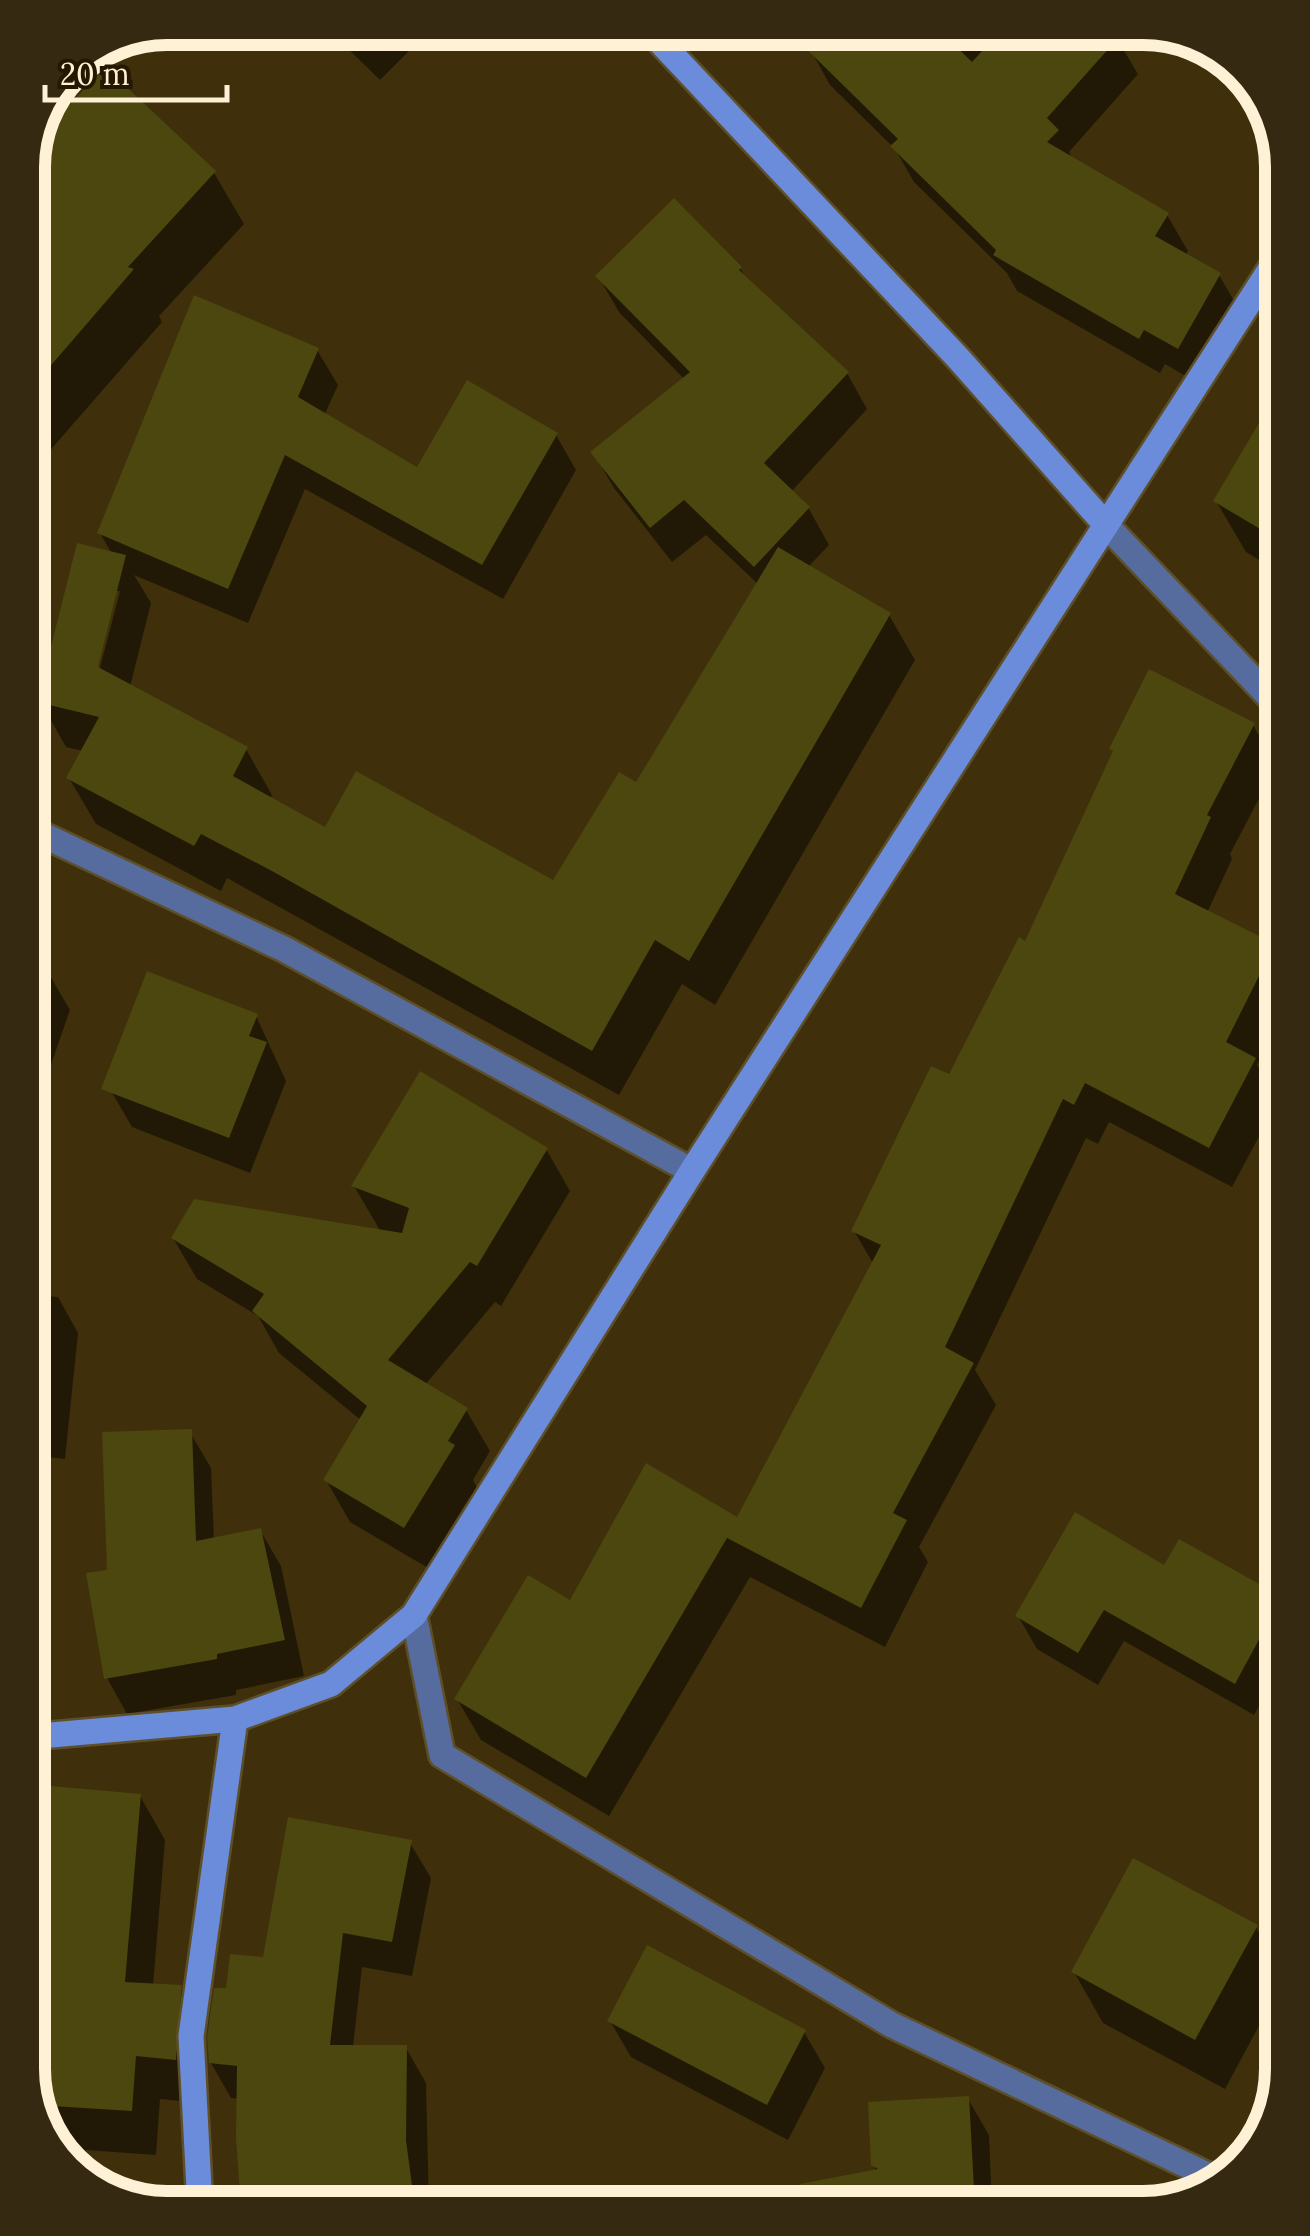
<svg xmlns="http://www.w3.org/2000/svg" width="1310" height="2236" font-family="Lora,serif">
  <rect width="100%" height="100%" fill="#3f300b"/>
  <g fill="#0007" fill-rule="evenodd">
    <path d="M327,28H432L380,80Z"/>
    <path d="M831,28H1129L1117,39L1138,74L1069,152L1073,160L1167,215L1188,251L1185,256L1219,275L1240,311L1199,384L1165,364L1160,373L1017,291L1007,273L914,182L895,149L830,85L810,49Z"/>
    <path d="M105,70L214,173L244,224L159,316L162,322L40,462L28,451V206L33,200L28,190V158Z"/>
    <path d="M740,268L748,282L847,373L867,409L791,492L809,509L829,545L808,567L889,615L915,660L715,1005L682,984L619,1095L227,878L221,891L96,824L69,778L83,751L66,747L40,701L112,554L100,533L317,350L338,385L324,416L417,471L556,435L576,470L503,599L305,489L248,623L134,575L151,603L130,687L246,749L272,795L270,799L326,830L554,884L636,785L758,584L706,535L672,562L614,488L593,452L685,380L619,312L598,276ZM114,591H120L97,679L92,678Z"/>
    <path d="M1282,389V574L1246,552L1216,501Z"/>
    <path d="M1253,725L1276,766L1230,854L1232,859L1207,913L1273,946L1282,963V1014L1257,1065L1278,1101L1232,1187L1109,1122L1098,1144L1086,1138L975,1370L996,1405L919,1547L928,1562L885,1647L750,1577L609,1816L481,1740L457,1699L571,1604L738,1520L874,1265L854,1231L1027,944L1114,753L1111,748Z"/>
    <path d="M28,967L49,974L70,1010L39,1099L28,1095Z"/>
    <path d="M256,1016L286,1081L250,1173L132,1127L111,1091Z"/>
    <path d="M546,1149L570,1191L501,1306L495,1302L425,1385L466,1410L490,1451L473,1480L477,1488L428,1568L350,1522L326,1480L362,1421L279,1353L258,1316L197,1279L173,1238L381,1232L354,1186Z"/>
    <path d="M28,1294L58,1297L78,1333L65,1459L28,1455Z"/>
    <path d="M190,1432L211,1468L214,1540L260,1530L281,1566L304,1676L236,1690V1695L127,1714L107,1678L110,1572Z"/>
    <path d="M1180,1542L1282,1600V1666L1254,1715L1124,1641L1098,1685L1037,1649L1018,1616L1165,1569Z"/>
    <path d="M28,1786L140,1796L165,1840L153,1986L180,1988L206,2032L200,2103L160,2099L156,2155L57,2148L41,2126L28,2069Z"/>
    <path d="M410,1843L431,1878L412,1976L362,1967L353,2047L406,2048L426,2083L429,2208H242L239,2099L231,2098L211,2063L228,1991Z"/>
    <path d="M1256,1927L1282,1974V1983L1225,2089L1103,2023L1074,1972Z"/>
    <path d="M610,2021L804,2032L825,2068L788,2140L631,2057Z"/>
    <path d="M968,2099L989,2135L992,2208H875L874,2173L877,2172L873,2165Z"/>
    <path d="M776,2191L786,2208H682Z"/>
  </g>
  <g fill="#4b470e">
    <path d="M785,28H937L972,62L1003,28H1127L1047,118L1059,130L1047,142L1169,213L1155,236L1221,273L1178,349L1144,330L1139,339L993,255L996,250L890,146L898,139Z"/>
    <path d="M105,67L216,171L128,267L134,269L28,392V158L36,141Z"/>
    <path d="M674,198L742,267L739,270L849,372L764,463L810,507L754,567L684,500L650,528L590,452L690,372L595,276Z"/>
    <path d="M194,295L319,348L298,397L417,467L467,380L558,433L482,565L285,455L228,589L97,533Z"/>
    <path d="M1282,384V542L1213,501Z"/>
    <path d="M77,543L126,555L98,667L248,747L233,776L325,827L356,771L553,880L619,772L636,782L778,547L891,613L689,961L655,940L592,1051L272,871L201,834L194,846L66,778L99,717L37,702Z"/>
    <path d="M1149,669L1255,723L1207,815L1211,817L1175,894L1275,944L1226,1042L1256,1058L1209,1148L1085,1083L1074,1105L1063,1099L945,1347L974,1363L893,1513L907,1520L861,1608L727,1538L586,1778L454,1699L528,1575L570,1600L646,1463L737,1517L881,1245L851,1231L931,1066L949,1074L1019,937L1025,941L1113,751L1109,749Z"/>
    <path d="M147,971L258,1014L249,1036L267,1042L229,1138L101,1089Z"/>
    <path d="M420,1071L548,1148L477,1266L470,1262L388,1360L468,1408L448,1441L455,1445L404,1528L323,1480L367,1406L252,1311L264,1294L171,1238L194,1199L402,1233L409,1208L351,1186Z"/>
    <path d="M192,1429L196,1541L261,1528L285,1640L217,1654V1659L104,1679L86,1573L107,1570L102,1432Z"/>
    <path d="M1075,1512L1164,1565L1179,1539L1282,1597L1235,1684L1104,1610L1078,1653L1015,1616Z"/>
    <path d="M28,1784L141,1794L125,1982L182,1985L176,2060L136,2056L132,2111L36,2105L28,2070L39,1919L28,1918Z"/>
    <path d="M288,1817L412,1840L392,1942L343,1933L330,2045H407L406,2140L415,2208H241L236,2138L237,2066L209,2063L207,2037L214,1988H226L230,1954L263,1957Z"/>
    <path d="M1133,1858L1258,1925L1195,2040L1071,1972Z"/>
    <path d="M647,1945L806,2030L767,2105L607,2021Z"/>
    <path d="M969,2096L975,2208H803L800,2184L878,2169L871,2165L868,2102Z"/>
  </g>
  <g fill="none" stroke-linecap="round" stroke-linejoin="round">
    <g stroke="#5e4f2b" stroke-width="30">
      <g id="street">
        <path d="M1106,525L1282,710"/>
        <path d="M28,828L284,949L692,1171"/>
        <path d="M414,1615L442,1755L892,2025L1220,2181"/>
      </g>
    </g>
    <g stroke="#5e4f2b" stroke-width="30">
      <g id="secondary">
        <path d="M1106,525L1282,251"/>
        <path d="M28,1737L235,1719L331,1684L414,1615L692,1171L1106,525L958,358L647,28"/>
        <path d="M200,2208L191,2036L235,1719"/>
      </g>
    </g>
    <use href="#street" stroke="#566c9f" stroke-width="25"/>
    <use href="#secondary" stroke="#6a8cdb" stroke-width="25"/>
  </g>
  <path d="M0 0H1310V2236H0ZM167 45H1143A122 122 0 0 1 1265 167V2069A122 122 0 0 1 1143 2191H167A122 122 0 0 1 45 2069V167A122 122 0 0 1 167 45Z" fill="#352911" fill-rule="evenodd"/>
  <path fill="none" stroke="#fef1d6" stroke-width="12" d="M167 45H1143A122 122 0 0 1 1265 167V2069A122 122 0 0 1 1143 2191H167A122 122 0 0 1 45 2069V167A122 122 0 0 1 167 45Z"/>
  <path d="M45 85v15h182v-15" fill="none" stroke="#fef1d6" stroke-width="5"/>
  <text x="60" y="85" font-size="30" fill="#fef1d6" stroke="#241800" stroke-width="8" paint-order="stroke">20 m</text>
</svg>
